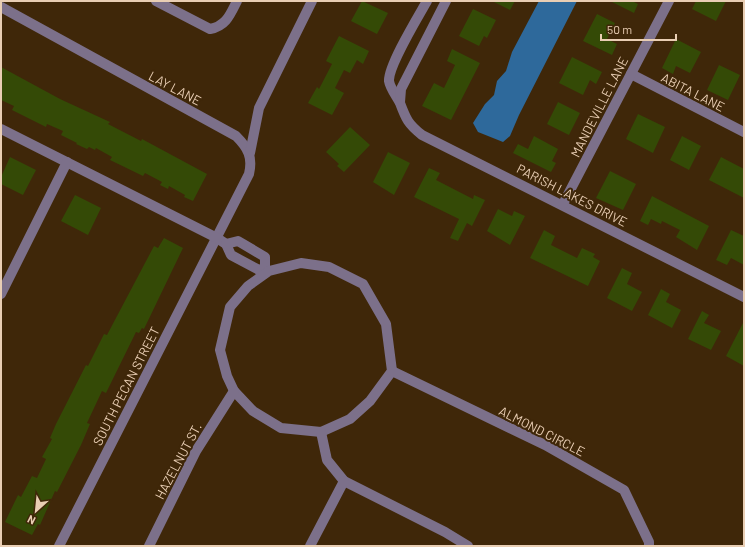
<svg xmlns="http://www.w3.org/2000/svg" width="745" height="547" font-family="Barlow,sans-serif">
  <rect width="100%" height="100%" fill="#3f2709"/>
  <path fill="#2e699b" d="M539,1H577L519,115L510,136L503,142L478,132L473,123L485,104L494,95L497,81L506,71L512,52Z"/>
  <g fill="#344a06">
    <path d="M362,1L388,13L377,34L351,21Z"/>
    <path d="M492,1H515L510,10Z"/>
    <path d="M610,1H632L638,4L634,13Z"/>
    <path d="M696,1H726L716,21L692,9Z"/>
    <path d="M473,9L496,20L487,38L484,36L479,46L459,36Z"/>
    <path d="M597,14L615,23L607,39L617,44L612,55L583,41Z"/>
    <path d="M339,36L369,51L363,64L357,60L350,73L344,70L335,88L344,93L332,115L308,103L317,87L319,89L332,64L326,61Z"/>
    <path d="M676,39L701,52L690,73L676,66L673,74L662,68Z"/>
    <path d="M452,49L480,63L451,120L422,106L434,83L444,88L455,65L447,61Z"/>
    <path d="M572,57L602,72L596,84L590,80L583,95L559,83Z"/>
    <path d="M719,65L740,75L728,100L707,90Z"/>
    <path d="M1,67L60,99L110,122L108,124L141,141L142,139L207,174L193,201L184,197L185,195L169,186L168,189L160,185L162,182L145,173L143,176L110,160L112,157L96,148L95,150L89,147L87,149L76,144L77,143L61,135L63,131L47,124L46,127L12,110L14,106L1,100Z"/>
    <path d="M558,102L580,113L569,135L547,124Z"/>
    <path d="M638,114L665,127L653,153L626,139Z"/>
    <path d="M350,127L370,145L344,172L337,166L339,164L326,152Z"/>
    <path d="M534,136L558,149L552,161L556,163L551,172L513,153L518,144L528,149Z"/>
    <path d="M682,136L701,146L689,170L670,160Z"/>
    <path d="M388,152L410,163L394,195L373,182Z"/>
    <path d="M10,157L36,170L23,195L1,184V177Z"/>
    <path d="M721,157L744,169V198L709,180Z"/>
    <path d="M429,168L440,173L436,180L473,199L474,195L485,200L472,226L467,223L458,241L450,238L459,219L414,197Z"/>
    <path d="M610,171L636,184L623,210L596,198Z"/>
    <path d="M75,195L101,208L88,235L61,221Z"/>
    <path d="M652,196L709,226L697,250L676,237L680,230L662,221L661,224L651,219L648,225L640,221Z"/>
    <path d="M498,209L512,216L514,211L525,216L510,245L487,231Z"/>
    <path d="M544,230L555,236L551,245L577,258L582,248L595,254L593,257L600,261L588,286L530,258Z"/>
    <path d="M731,230L744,236V265L731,258L727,265L716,260Z"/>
    <path d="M164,238L183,248L144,329L142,328L139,333L136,332L106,393L102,391L87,423L90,424L81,445L57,492L55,491L40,525L38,524L32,535L5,522L18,495L21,497L32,476L37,478L46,459L42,457L52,439L50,438L56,424L86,365L88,366L104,334L107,335L154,246L158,248Z"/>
    <path d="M622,268L632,273L627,284L642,292L632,311L607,298Z"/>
    <path d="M661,289L670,294L666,302L681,310L672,328L648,315Z"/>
    <path d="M702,311L709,315L704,323L721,331L711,350L688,339Z"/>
    <path d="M744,321V366L726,356Z"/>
  </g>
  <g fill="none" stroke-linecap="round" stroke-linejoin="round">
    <g stroke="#7c708a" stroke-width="10">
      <path d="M156,1L210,29C226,26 230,15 237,1"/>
      <path d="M427,1C418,17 388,66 389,81C390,88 397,97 400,103C406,119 408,124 422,135L744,297"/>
      <path d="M1,7L236,136C248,148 253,157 249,174L59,546"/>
      <path d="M631,74L744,132"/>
      <path d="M400,102L401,89L446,1"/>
      <path d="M1,129L217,238L226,244L231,255L259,270L265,268"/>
      <path d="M250,153L259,108L312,1"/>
      <path d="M563,204L669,1"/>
      <path d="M226,244L238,241L265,257V268"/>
      <path d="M301,263L329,267L363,284L386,324L392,371L370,401L350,419L321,432L281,428L253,411L234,391L227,376L220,350L230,307L248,286L269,271Z"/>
      <path d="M1,294L67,162"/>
      <path d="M392,371L545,445L624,490L649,542V546"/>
      <path d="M321,432L327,460L344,481L445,532L468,546"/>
      <path d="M149,546L196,451L234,391"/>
      <path d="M310,546L344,481"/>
    </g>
  </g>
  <g text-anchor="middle" stroke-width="4" stroke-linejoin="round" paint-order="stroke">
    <g font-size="13" fill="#e9ceb4" stroke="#3f2709">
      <text transform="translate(175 88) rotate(28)" y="5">LAY LANE</text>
      <text transform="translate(693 92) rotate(27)" y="5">ABITA LANE</text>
      <text transform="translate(599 107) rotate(-63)" y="5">MANDEVILLE LANE</text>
      <text transform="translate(572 195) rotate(27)" y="5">PARISH LAKES DRIVE</text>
      <text transform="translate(126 386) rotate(-63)" y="5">SOUTH PECAN STREET</text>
      <text transform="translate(542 431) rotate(27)" y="5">ALMOND CIRCLE</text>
      <text transform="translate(178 461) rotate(-62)" y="5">HAZELNUT ST.</text>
    </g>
  </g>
  <rect width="745" height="547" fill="none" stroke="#e9ceb4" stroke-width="4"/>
  <g transform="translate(36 511) rotate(207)" stroke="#3f2709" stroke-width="3" paint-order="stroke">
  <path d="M0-3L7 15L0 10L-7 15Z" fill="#e9ceb4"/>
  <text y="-6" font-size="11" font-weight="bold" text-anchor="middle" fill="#e9ceb4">N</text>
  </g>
  <path d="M601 34v6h75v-6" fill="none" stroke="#e9ceb4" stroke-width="2"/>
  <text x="607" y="34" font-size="12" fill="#e9ceb4" stroke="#3f2709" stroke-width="3" paint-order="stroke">50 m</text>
</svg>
